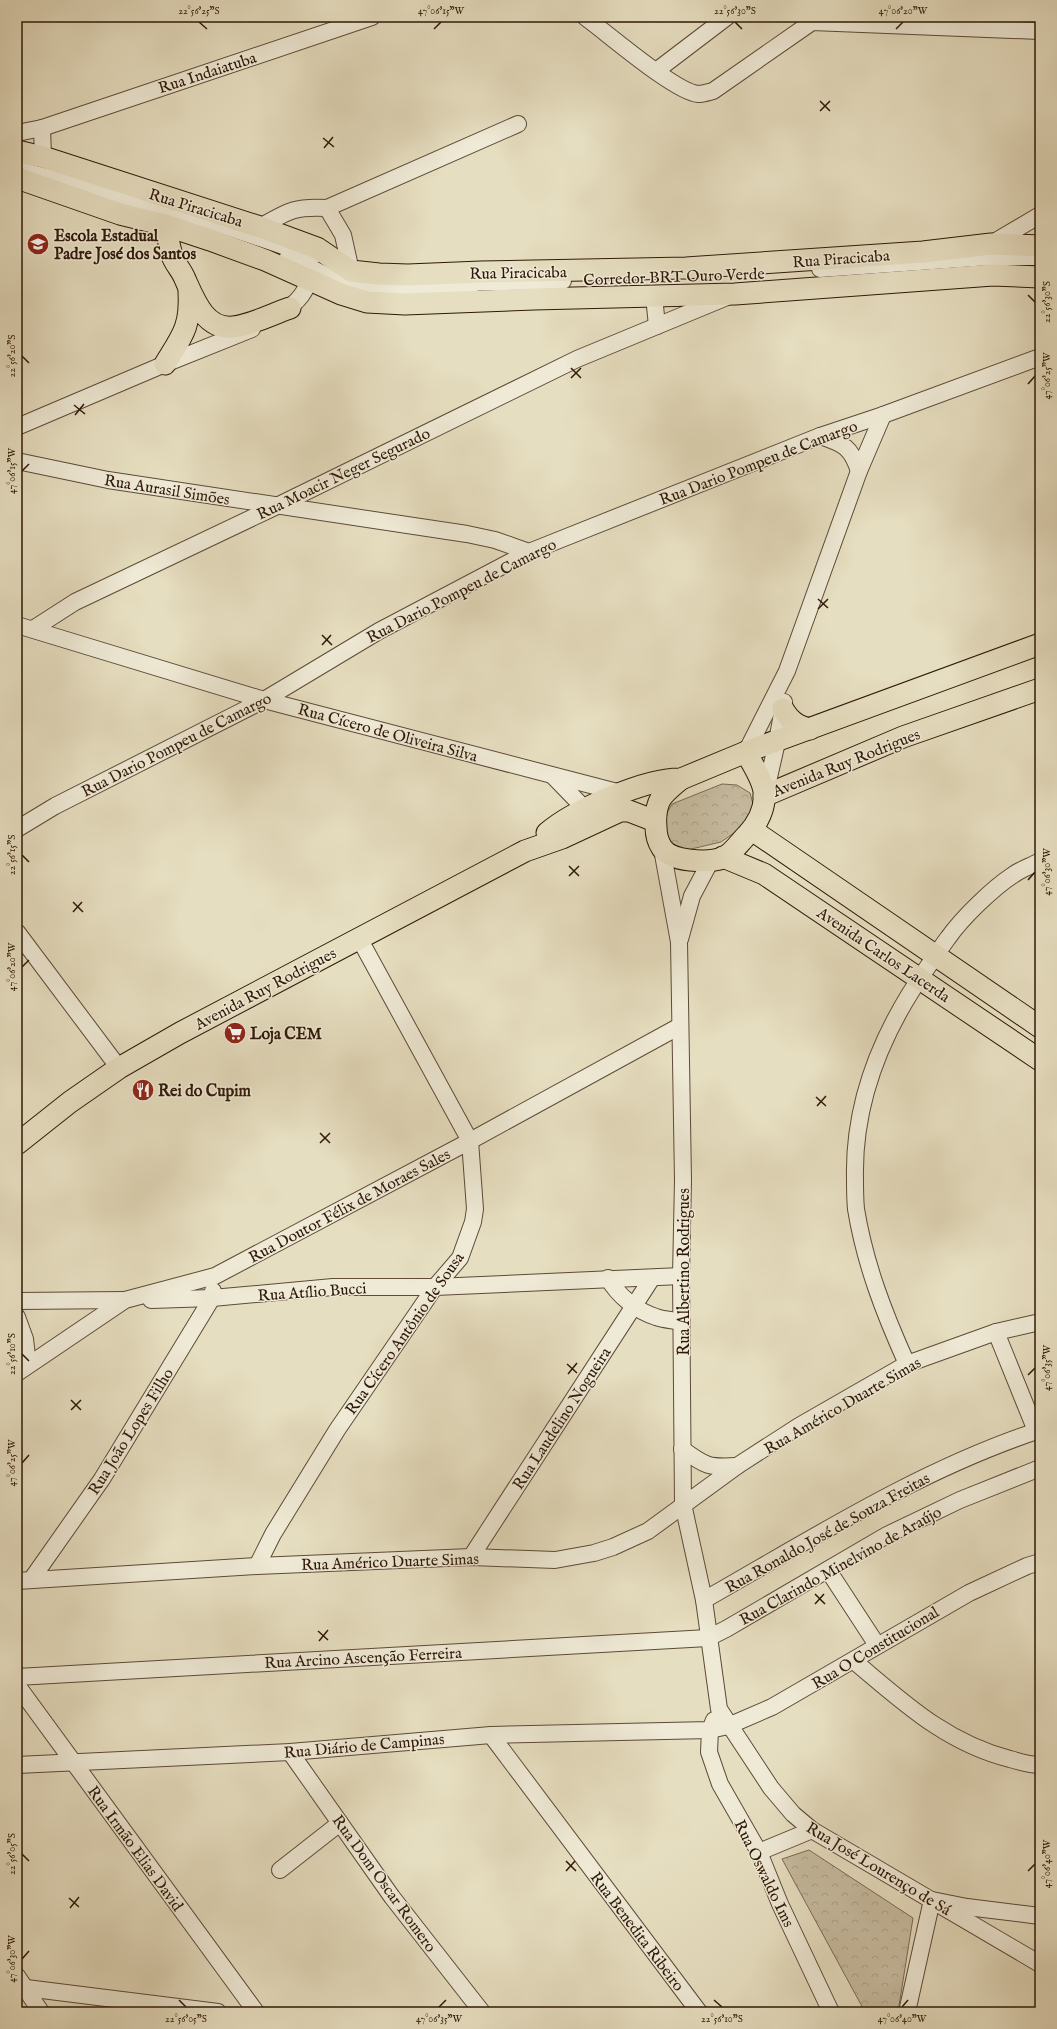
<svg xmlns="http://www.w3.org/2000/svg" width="1057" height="2029" font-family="'IM FELL English',serif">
  <defs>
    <pattern id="forest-crowns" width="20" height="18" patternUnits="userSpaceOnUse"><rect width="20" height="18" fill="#c7bca1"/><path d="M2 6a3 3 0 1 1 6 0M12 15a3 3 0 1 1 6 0" fill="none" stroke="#aba189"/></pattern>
  </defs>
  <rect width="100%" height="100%" fill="#e6dec0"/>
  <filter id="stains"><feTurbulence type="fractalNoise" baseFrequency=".005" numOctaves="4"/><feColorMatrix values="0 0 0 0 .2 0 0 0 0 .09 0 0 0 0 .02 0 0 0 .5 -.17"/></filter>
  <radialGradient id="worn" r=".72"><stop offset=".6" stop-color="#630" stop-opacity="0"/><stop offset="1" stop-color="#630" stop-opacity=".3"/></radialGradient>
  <g fill="url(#forest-crowns)" stroke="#7b6a55">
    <path d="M722,784L737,785L750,793L755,811L741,828L721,842L687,850L674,845L664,836V818L672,804Z"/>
    <path d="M809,1850L913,1918L898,2012H865L782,1859Z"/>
  </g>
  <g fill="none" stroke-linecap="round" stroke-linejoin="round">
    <g stroke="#5d4a37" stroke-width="18">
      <g id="minor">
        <path d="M585,17C607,33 675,92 698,94C703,94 709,92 713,91L812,22L1040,31"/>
        <path d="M656,71L727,17"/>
        <path d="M42,128L43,157"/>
        <path d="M17,133L42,128L372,17"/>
        <path d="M20,170L77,185L183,221"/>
        <path d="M327,208L343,235L351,271"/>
        <path d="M185,213L313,256"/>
        <path d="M260,227C288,211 295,206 327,208L518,124"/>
        <path d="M991,244L1040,215"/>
        <path d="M288,257L340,282L368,289L470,292"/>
        <path d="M820,269L989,257H1040"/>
        <path d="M456,283L563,281"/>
        <path d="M654,296L657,326"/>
        <path d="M281,313C301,301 305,291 315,270"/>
        <path d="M17,427L165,364L252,329"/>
        <path d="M820,436C844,444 851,447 859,471"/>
        <path d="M17,461L108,480L467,534L495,540L529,552"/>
        <path d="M17,625L264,700L621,793"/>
        <path d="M33,629L75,602L279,505L577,359L727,297"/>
        <path d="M746,752L787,671L859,471L883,415"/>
        <path d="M553,776L585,809"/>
        <path d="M765,795L777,742L784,702"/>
        <path d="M17,829L55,806L264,700L379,631L529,552L820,436L883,415L1040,357"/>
        <path d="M662,849L679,942L683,1180L681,1276L683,1504L704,1600L719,1709L771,1788L793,1814L812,1830L1040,1964"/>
        <path d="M17,932L119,1068"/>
        <path d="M680,939L692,896L711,860"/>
        <path d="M608,1278C618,1296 637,1311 656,1317C664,1320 674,1320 682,1322"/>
        <path d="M151,1300L212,1298L333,1287H435L681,1276"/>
        <path d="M17,1301L125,1300"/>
        <path d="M17,1317L25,1339L28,1365"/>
        <path d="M996,1332L1036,1431"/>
        <path d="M907,1364C884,1313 865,1264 856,1209C855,1199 855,1189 855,1179C853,1099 883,1029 929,965C936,956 941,947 948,938C962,918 993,888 1013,875C1021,869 1031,866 1040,861"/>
        <path d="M17,1373L125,1300L215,1276L470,1141L680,1026"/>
        <path d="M682,1449C705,1466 709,1468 737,1466"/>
        <path d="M471,1557L652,1278"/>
        <path d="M257,1566L273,1534L337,1430L435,1287L460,1258L473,1222L475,1209L470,1141L359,938"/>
        <path d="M828,1570L877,1645"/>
        <path d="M31,1580L102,1479L212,1298L213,1291"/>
        <path d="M17,1581L257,1566L471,1557L555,1560L594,1553L613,1547L648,1531L737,1466L799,1426L907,1364L996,1332L1040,1322"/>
        <path d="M704,1600C813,1538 921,1469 1040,1430"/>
        <path d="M854,1661C903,1702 946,1743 1010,1759C1020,1762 1030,1765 1040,1765"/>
        <path d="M17,1677L708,1638L726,1629L887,1535L960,1500L1040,1468"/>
        <path d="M17,1685L256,2012"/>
        <path d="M714,1720L710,1730L709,1752L720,1784L759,1852L780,1904L831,2012"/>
        <path d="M491,1735L699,2012"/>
        <path d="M290,1752L392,1897L482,2012"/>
        <path d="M17,1765L290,1752L491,1735L710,1730L728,1726L772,1707L969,1593L1027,1566L1040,1562"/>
        <path d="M759,1852L812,1830"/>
        <path d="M280,1870L340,1823"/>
        <path d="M17,1976L41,2012"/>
        <path d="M26,1988L218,2012"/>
        <path d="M907,2012L932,1900L967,1907L1040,1916"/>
      </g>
    </g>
    <g stroke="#2f1809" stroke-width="23">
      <g id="major">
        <path d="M17,151L43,157L260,227L317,248L351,271L379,274L408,275L481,272L686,268L923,252L991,244L1040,246"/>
        <path d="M17,178L120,214L165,225L210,240L265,260L341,294L367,302L405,304L534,299L735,294L993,275L1040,277"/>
        <path d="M165,225C168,235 169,248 173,258C176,265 182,271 185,279C194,299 205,330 233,327C252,325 272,314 290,308"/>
        <path d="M165,364C183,335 191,326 189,291"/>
        <path d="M783,709C790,721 797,726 810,729"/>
        <path d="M681,779C675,784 666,791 661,798C656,807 655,817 656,827C656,834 658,842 662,848C671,862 708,863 723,858C732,854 740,842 747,835C758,823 766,807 764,791C762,778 752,764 746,752"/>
        <path d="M764,796L903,737L1040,689"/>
        <path d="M752,830L1040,1027"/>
        <path d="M547,833C574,810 646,778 681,779L746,752L1040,644"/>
        <path d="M723,857L764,874L1040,1060"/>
        <path d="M17,1144L70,1102L119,1068L180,1033L525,851L562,838L620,811H629L655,821"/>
      </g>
    </g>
    <use href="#minor" stroke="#efead6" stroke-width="16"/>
    <use href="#major" stroke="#e6dec0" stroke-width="21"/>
  </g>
  <path fill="none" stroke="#2f1809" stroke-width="1.5" d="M199,22L207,29M735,22L742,29M434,29L441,22M896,29L903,22M820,101L830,111M820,111L830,101M323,138L334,147M324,148L333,137M1028,295L1035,302M22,356L29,363M571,368L581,378M571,378L581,368M1028,384L1035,376M74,405L85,414M75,415L84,404M22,471L29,464M818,599L828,608M818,609L828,599M322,635L332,645M322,645L331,635M22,855L29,862M569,866L579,876M569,876L579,866M1028,880L1035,872M73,902L83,912M73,912L82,902M22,967L29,960M816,1097L826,1106M817,1106L826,1096M320,1133L330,1143M320,1143L330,1133M22,1354L29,1361M567,1364L577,1373M568,1374L577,1363M1028,1375L1035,1368M71,1400L81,1410M71,1410L81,1400M22,1463L29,1455M815,1594L825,1604M815,1604L824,1594M318,1631L328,1640M319,1641L328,1630M22,1854L29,1861M566,1861L576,1871M566,1871L575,1861M1028,1871L1035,1864M69,1898L79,1907M70,1908L79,1897M22,1959L29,1951M179,2000L186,2007M714,2000L722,2007M439,2007L446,2000M902,2007L908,2000"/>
  <defs>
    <g id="school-disc" transform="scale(1.15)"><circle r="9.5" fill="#8f2418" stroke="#efead6"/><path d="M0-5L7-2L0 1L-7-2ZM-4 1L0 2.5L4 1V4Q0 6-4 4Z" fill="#fff"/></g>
    <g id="supermarket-disc" transform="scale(1.15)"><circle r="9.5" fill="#8f2418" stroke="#efead6"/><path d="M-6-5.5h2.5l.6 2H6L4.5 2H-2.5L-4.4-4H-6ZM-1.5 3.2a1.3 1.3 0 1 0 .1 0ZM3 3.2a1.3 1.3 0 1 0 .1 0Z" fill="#fff"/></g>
    <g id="restaurant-disc" transform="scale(1.15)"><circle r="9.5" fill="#8f2418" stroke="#efead6"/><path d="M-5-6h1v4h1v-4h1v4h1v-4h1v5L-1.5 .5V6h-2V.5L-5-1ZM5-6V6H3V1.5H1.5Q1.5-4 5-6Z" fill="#fff"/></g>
  </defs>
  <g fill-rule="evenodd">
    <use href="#school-disc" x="38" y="244"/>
    <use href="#supermarket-disc" x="235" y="1033"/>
    <use href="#restaurant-disc" x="143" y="1090"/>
  </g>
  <g text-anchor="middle" stroke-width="3" stroke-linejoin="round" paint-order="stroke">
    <g font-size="16" fill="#2f1809" stroke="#efead6">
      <text transform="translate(207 72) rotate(-18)" y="6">Rua Indaiatuba</text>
      <text transform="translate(196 207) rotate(17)" y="6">Rua Piracicaba</text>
      <text transform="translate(841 258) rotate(-4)" y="6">Rua Piracicaba</text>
      <text transform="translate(518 272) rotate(-1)" y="6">Rua Piracicaba</text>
      <text transform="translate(674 276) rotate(-2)" y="6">Corredor BRT Ouro Verde</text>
      <text transform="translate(758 462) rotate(-21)" y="6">Rua Dario Pompeu de Camargo</text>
      <text transform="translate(343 473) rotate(-26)" y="6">Rua Moacir Neger Segurado</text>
      <text transform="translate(167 489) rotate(9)" y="6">Rua Aurasil Simões</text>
      <text transform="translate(461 590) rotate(-27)" y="6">Rua Dario Pompeu de Camargo</text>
      <text transform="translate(388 732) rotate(15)" y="6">Rua Cícero de Oliveira Silva</text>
      <text transform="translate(176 744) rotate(-27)" y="6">Rua Dario Pompeu de Camargo</text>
      <text transform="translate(846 762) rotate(-22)" y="6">Avenida Ruy Rodrigues</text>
      <text transform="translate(884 954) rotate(34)" y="6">Avenida Carlos Lacerda</text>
      <text transform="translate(265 988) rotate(-28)" y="6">Avenida Ruy Rodrigues</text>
      <text transform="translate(349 1205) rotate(-28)" y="6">Rua Doutor Félix de Moraes Sales</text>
      <text transform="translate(683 1272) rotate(-90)" y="6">Rua Albertino Rodrigues</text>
      <text transform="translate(312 1291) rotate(-4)" y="6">Rua Atílio Bucci</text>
      <text transform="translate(404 1333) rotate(-55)" y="6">Rua Cícero Antônio de Sousa</text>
      <text transform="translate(842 1405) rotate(-30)" y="6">Rua Américo Duarte Simas</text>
      <text transform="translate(561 1418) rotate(-57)" y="6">Rua Laudelino Nogueira</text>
      <text transform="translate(130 1431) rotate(-58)" y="6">Rua João Lopes Filho</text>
      <text transform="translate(827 1532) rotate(-29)" y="6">Rua Ronaldo José de Souza Freitas</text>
      <text transform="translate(390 1561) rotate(-2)" y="6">Rua Américo Duarte Simas</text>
      <text transform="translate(840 1565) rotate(-29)" y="6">Rua Clarindo Minelvino de Araújo</text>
      <text transform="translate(875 1647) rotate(-31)" y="6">Rua O Constitucional</text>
      <text transform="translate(363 1657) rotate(-3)" y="6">Rua Arcino Ascenção Ferreira</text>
      <text transform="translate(364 1745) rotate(-5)" y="6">Rua Diário de Campinas</text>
      <text transform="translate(136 1848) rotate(54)" y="6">Rua Irmão Elias David</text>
      <text transform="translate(879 1868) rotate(31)" y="6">Rua José Lourenço de Sá</text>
      <text transform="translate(765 1873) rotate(64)" y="6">Rua Oswaldo Ims</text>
      <text transform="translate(385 1883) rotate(54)" y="6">Rua Dom Oscar Romero</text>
      <text transform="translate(638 1931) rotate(53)" y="6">Rua Benedita Ribeiro</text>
    </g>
    <g font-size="16" font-weight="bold" fill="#2f1809" stroke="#efead6" text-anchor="start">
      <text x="54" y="241">Escola Estadual<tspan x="54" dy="18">Padre José dos Santos</tspan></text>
      <text x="250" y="1039">Loja CEM</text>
      <text x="158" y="1096">Rei do Cupim</text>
    </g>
  </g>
  <rect width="1057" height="2029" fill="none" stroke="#e6dec0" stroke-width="44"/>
  <rect x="22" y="22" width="1013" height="1985" fill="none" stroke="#2f1809" stroke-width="1.5"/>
  <g font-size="10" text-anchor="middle" fill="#2f1809">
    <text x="199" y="14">22°56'25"S</text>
    <text x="441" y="14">47°06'15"W</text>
    <text x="735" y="14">22°56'30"S</text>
    <text x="903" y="14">47°06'20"W</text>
    <text transform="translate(1046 302) rotate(-90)" y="4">22°56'30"S</text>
    <text transform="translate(11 356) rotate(-90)" y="4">22°56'20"S</text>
    <text transform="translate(1046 376) rotate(-90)" y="4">47°06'25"W</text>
    <text transform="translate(11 471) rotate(-90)" y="4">47°06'15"W</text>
    <text transform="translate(11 855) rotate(-90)" y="4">22°56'15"S</text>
    <text transform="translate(1046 872) rotate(-90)" y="4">47°06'30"W</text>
    <text transform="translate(11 967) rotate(-90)" y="4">47°06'20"W</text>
    <text transform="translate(11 1354) rotate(-90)" y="4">22°56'10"S</text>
    <text transform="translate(1046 1368) rotate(-90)" y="4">47°06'35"W</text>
    <text transform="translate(11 1463) rotate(-90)" y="4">47°06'25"W</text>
    <text transform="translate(11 1854) rotate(-90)" y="4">22°56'05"S</text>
    <text transform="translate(1046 1864) rotate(-90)" y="4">47°06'40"W</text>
    <text transform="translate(11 1959) rotate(-90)" y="4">47°06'30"W</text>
    <text x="186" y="2022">22°56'05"S</text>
    <text x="439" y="2022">47°06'35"W</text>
    <text x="722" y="2022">22°56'10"S</text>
    <text x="902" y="2022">47°06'40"W</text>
  </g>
  <rect width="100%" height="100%" filter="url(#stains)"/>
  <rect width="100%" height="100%" fill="url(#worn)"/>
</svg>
